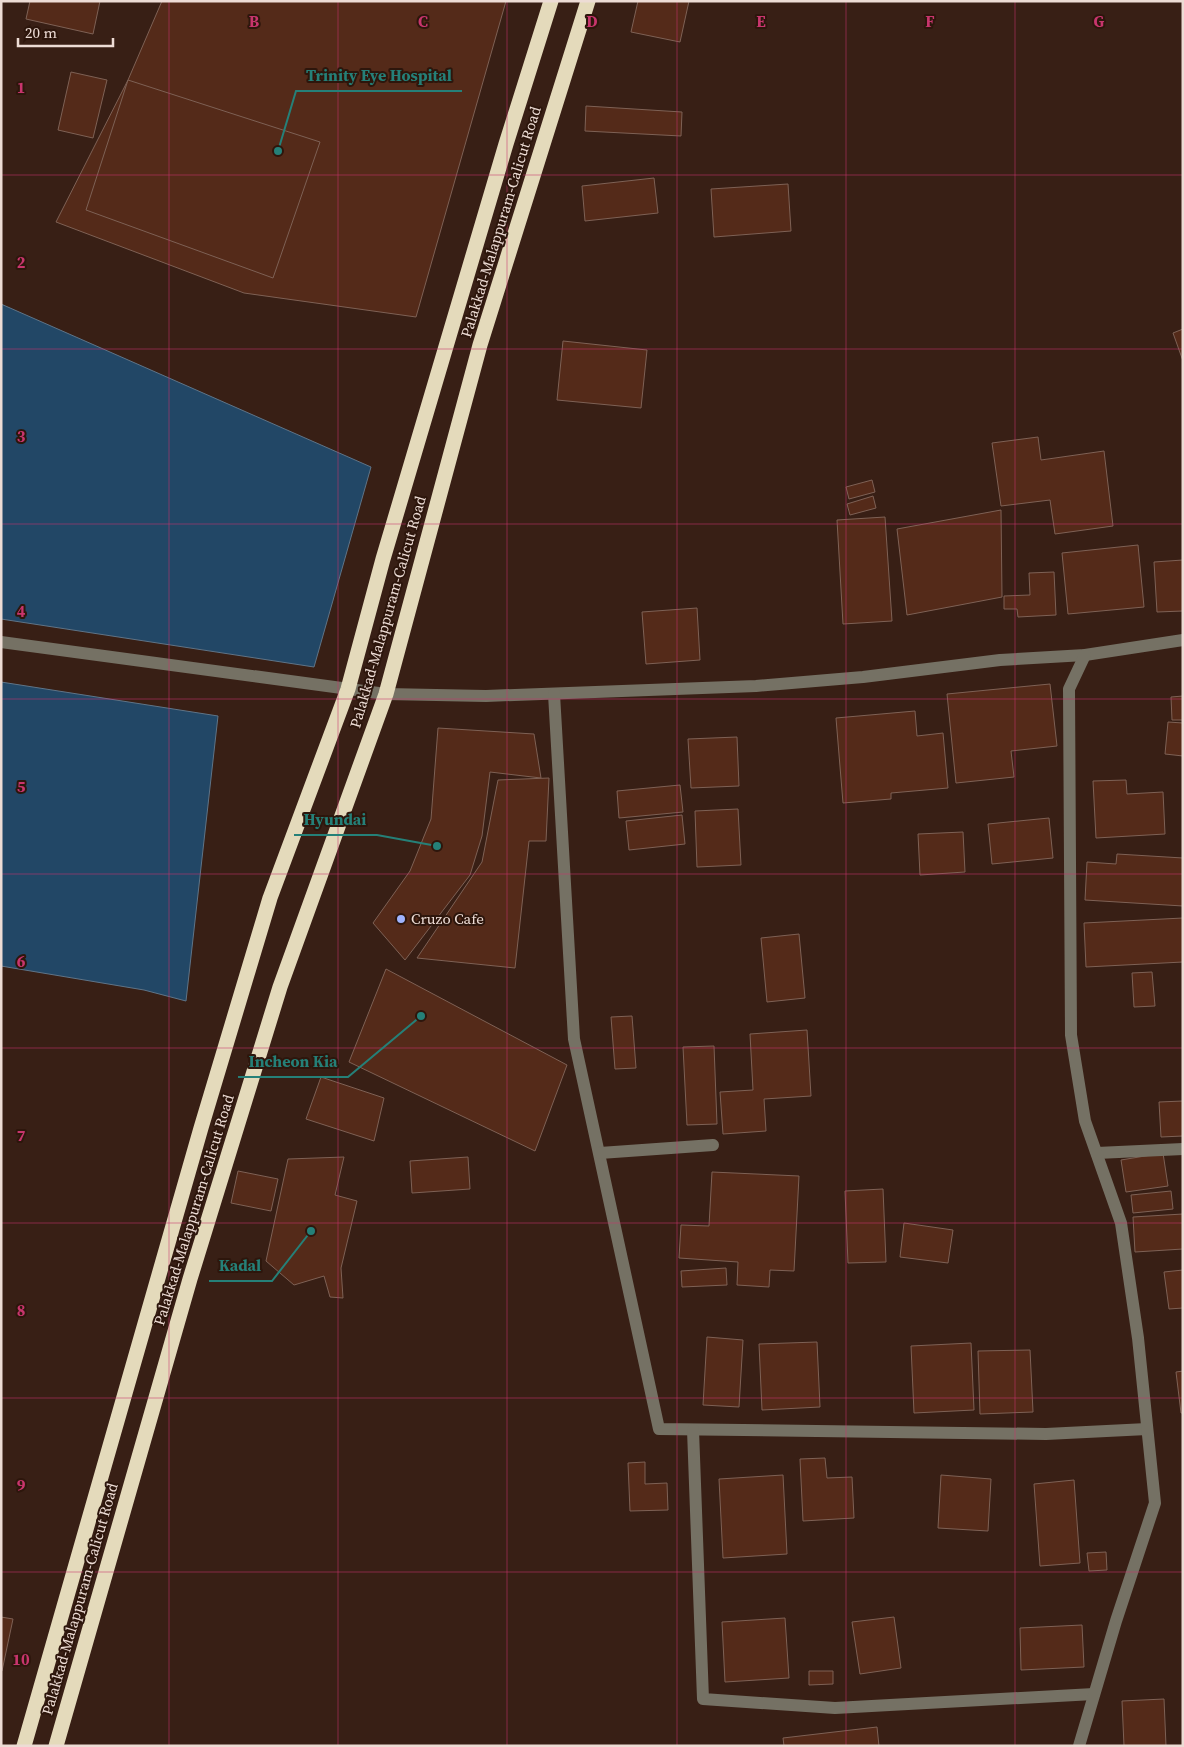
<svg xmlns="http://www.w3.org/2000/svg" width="1184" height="1747" font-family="'Source Serif 4',serif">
  <rect width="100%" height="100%" fill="#381f15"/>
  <g fill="#224766" stroke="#5f7487">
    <path d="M1,304L371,467L314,667L1,619Z"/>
    <path d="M1,682L218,716L186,1001L144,990L1,966Z"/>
  </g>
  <g fill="#542a19" stroke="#7e6155">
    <path d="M30,1H100L93,34L26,19Z"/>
    <path d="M162,1H506L416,317L244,293L56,222L128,80Z"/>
    <path d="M638,1H689L680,42L631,32Z"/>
    <path d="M71,72L107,80L93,138L58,130Z"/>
    <path d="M128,80L320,142L273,278L86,210Z"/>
    <path d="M586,106L682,112L681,136L585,131Z"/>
    <path d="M654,178L658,213L585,221L582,186Z"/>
    <path d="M788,184L791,231L714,237L711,189Z"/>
    <path d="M1183,329V361L1173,333Z"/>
    <path d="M563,341L647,350L641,408L557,400Z"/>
    <path d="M1038,437L1041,460L1104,451L1113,526L1055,534L1050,500L1001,506L992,443Z"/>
    <path d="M872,480L875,492L849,499L846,487Z"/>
    <path d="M873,496L876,508L850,515L847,504Z"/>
    <path d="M1001,510L1002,597L907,615L897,529Z"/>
    <path d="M885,517L892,621L843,624L837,520Z"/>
    <path d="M1138,545L1144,607L1068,614L1062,553Z"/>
    <path d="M1183,560V611L1157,612L1154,562Z"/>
    <path d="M1054,572L1056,615L1018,617L1017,609H1004V596L1030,595L1029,573Z"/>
    <path d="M697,608L700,660L646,664L642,612Z"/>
    <path d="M1050,684L1057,746L1011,751L1014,777L956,783L947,694Z"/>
    <path d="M1183,696V720H1172L1171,697Z"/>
    <path d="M915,711L917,736L943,733L948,788L891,793V799L843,803L836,718Z"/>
    <path d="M1168,722L1183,723V756L1165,754Z"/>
    <path d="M438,728L534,734L541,778L490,772L482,836L470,875L405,960L373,923L410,871L431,819Z"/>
    <path d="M737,737L739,786L691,788L688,739Z"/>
    <path d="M549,778L546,841H529L515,968L417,958L482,862L498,780Z"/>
    <path d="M1126,780L1127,794L1163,792L1165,834L1096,838L1093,781Z"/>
    <path d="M680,785L683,812L619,818L617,791Z"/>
    <path d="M738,809L741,865L697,867L695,811Z"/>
    <path d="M682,815L685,844L629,850L626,821Z"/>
    <path d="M1049,818L1053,858L992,864L988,824Z"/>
    <path d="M963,832L965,872L920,875L918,834Z"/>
    <path d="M1117,854L1183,858V906L1085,900L1087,862L1116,864Z"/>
    <path d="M1183,918V962L1086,967L1084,923Z"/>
    <path d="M799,934L805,998L767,1002L761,938Z"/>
    <path d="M386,969L567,1065L535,1151L349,1062Z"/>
    <path d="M1152,972L1155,1006L1134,1007L1132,973Z"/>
    <path d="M632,1016L636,1068L615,1069L611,1017Z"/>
    <path d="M807,1030L811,1096L764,1099L766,1131L723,1134L720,1092L753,1090L750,1034Z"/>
    <path d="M714,1046L717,1124L687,1125L683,1047Z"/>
    <path d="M321,1077L384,1098L374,1141L306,1119Z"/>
    <path d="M1183,1101V1136L1161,1137L1159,1102Z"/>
    <path d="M1163,1153L1168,1186L1126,1192L1121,1160Z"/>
    <path d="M344,1157L335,1195L357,1201L341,1268L343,1298L330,1297L324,1276L294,1285L266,1261L288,1159Z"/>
    <path d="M468,1157L470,1189L412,1193L410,1161Z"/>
    <path d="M238,1171L278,1179L271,1211L231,1203Z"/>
    <path d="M712,1172L799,1176L794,1271L770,1270L769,1287L737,1285L738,1262L679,1258L681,1225L709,1226Z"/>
    <path d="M883,1189L886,1262L848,1263L845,1191Z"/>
    <path d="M1171,1191L1173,1209L1133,1213L1131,1195Z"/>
    <path d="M1183,1214V1249L1135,1252L1133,1217Z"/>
    <path d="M904,1223L953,1230L948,1263L900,1257Z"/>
    <path d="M726,1268L727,1285L682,1287L681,1271Z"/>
    <path d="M1183,1270V1308L1169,1309L1164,1272Z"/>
    <path d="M707,1337L743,1340L739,1407L703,1405Z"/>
    <path d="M817,1342L820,1407L762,1410L759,1344Z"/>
    <path d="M971,1343L974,1410L914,1413L911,1346Z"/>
    <path d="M1030,1350L1033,1412L980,1414L978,1351Z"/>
    <path d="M1183,1371V1413H1181L1176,1372Z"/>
    <path d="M825,1458L827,1478L852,1477L854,1518L803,1521L800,1459Z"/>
    <path d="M645,1462V1484L667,1483L668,1510L630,1511L628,1463Z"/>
    <path d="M783,1475L787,1554L723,1558L719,1479Z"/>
    <path d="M941,1475L991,1479L988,1531L938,1528Z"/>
    <path d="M1074,1480L1080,1563L1040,1566L1034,1484Z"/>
    <path d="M1106,1552L1107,1570L1089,1571L1087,1553Z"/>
    <path d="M1,1617L13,1619L2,1671H1Z"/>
    <path d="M894,1617L901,1668L860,1674L852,1622Z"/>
    <path d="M785,1618L789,1678L725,1682L722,1622Z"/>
    <path d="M1082,1625L1084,1667L1021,1670L1020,1628Z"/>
    <path d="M809,1671H833V1684L809,1685Z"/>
    <path d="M1164,1699L1166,1746H1124L1122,1701Z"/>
    <path d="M877,1727L879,1746H784L783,1738Z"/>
  </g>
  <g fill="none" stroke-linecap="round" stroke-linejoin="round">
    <g stroke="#757164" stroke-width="12">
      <path d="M1,642L386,694L486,696L756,686L863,677L1000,660L1085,655L1183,640"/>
      <path d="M554,694L574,1039L659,1429L1046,1434L1147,1429"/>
      <path d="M600,1153L713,1145"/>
      <path d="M1097,1153L1183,1149"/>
      <path d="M693,1430L703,1699L835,1708L1094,1694"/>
      <path d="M1079,1746L1116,1621L1155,1503L1138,1338L1121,1223L1085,1121L1071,1035L1069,689L1085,655"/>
    </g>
    <g stroke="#e4dabb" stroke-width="15">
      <path d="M24,1746L201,1128L270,898L348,689L383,559L506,144L551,1"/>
      <path d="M56,1746L190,1279L280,987L386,694L480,345L588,1"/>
    </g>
  </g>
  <path fill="none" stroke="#c8356d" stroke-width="1" stroke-opacity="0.55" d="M169,1V1746M338,1V1746M507,1V1746M677,1V1746M846,1V1746M1015,1V1746M1,175H1183M1,349H1183M1,524H1183M1,699H1183M1,874H1183M1,1048H1183M1,1223H1183M1,1398H1183M1,1572H1183"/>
  <circle fill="#9fb3fd" stroke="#2d160c" stroke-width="2" cx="401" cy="919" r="5"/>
  <g text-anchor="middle" stroke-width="4" stroke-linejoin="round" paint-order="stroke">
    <g font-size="15" fill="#eddcd5" stroke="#2d160c">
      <text transform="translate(501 222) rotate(-73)" y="5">Palakkad-Malappuram-Calicut Road</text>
      <text transform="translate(388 612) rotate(-74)" y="5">Palakkad-Malappuram-Calicut Road</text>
      <text transform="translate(194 1210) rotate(-73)" y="5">Palakkad-Malappuram-Calicut Road</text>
      <text transform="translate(80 1599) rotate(-74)" y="5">Palakkad-Malappuram-Calicut Road</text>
    </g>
    <g font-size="15" fill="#eddcd5" stroke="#2d160c" text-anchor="start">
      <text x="411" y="924">Cruzo Cafe</text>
    </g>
  </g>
  <g font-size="16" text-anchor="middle" font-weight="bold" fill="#c8356d" stroke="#2d160c" stroke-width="4" stroke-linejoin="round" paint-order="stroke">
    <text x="254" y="27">B</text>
    <text x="423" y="27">C</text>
    <text x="592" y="27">D</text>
    <text x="761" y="27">E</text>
    <text x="930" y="27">F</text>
    <text x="1099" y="27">G</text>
    <text x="21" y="93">1</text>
    <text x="21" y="268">2</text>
    <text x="21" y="442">3</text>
    <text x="21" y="617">4</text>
    <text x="21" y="792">5</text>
    <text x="21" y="967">6</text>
    <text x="21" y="1141">7</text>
    <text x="21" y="1316">8</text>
    <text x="21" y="1491">9</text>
    <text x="21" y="1665">10</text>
  </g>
  <path fill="none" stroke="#258078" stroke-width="2" d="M278 151L296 91H462M437 846L377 835H294M421 1016L348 1077H238M311 1231L272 1281H209"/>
  <g fill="#258078" stroke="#2d160c" stroke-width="2">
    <circle cx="278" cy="151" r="5"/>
    <circle cx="437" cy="846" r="5"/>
    <circle cx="421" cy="1016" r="5"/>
    <circle cx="311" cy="1231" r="5"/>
  </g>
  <g font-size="16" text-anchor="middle" font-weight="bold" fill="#258078" stroke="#2d160c" stroke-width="4" stroke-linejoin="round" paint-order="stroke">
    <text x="379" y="81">Trinity Eye Hospital</text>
    <text x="335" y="825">Hyundai</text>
    <text x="293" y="1067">Incheon Kia</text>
    <text x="240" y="1271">Kadal</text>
  </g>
  <rect width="1184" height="1747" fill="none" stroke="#eddcd5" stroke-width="5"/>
  <path d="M18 38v8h95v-8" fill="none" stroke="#eddcd5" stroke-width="2.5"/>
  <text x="25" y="38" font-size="15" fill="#eddcd5" stroke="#2d160c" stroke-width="4" paint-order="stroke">20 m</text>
</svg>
